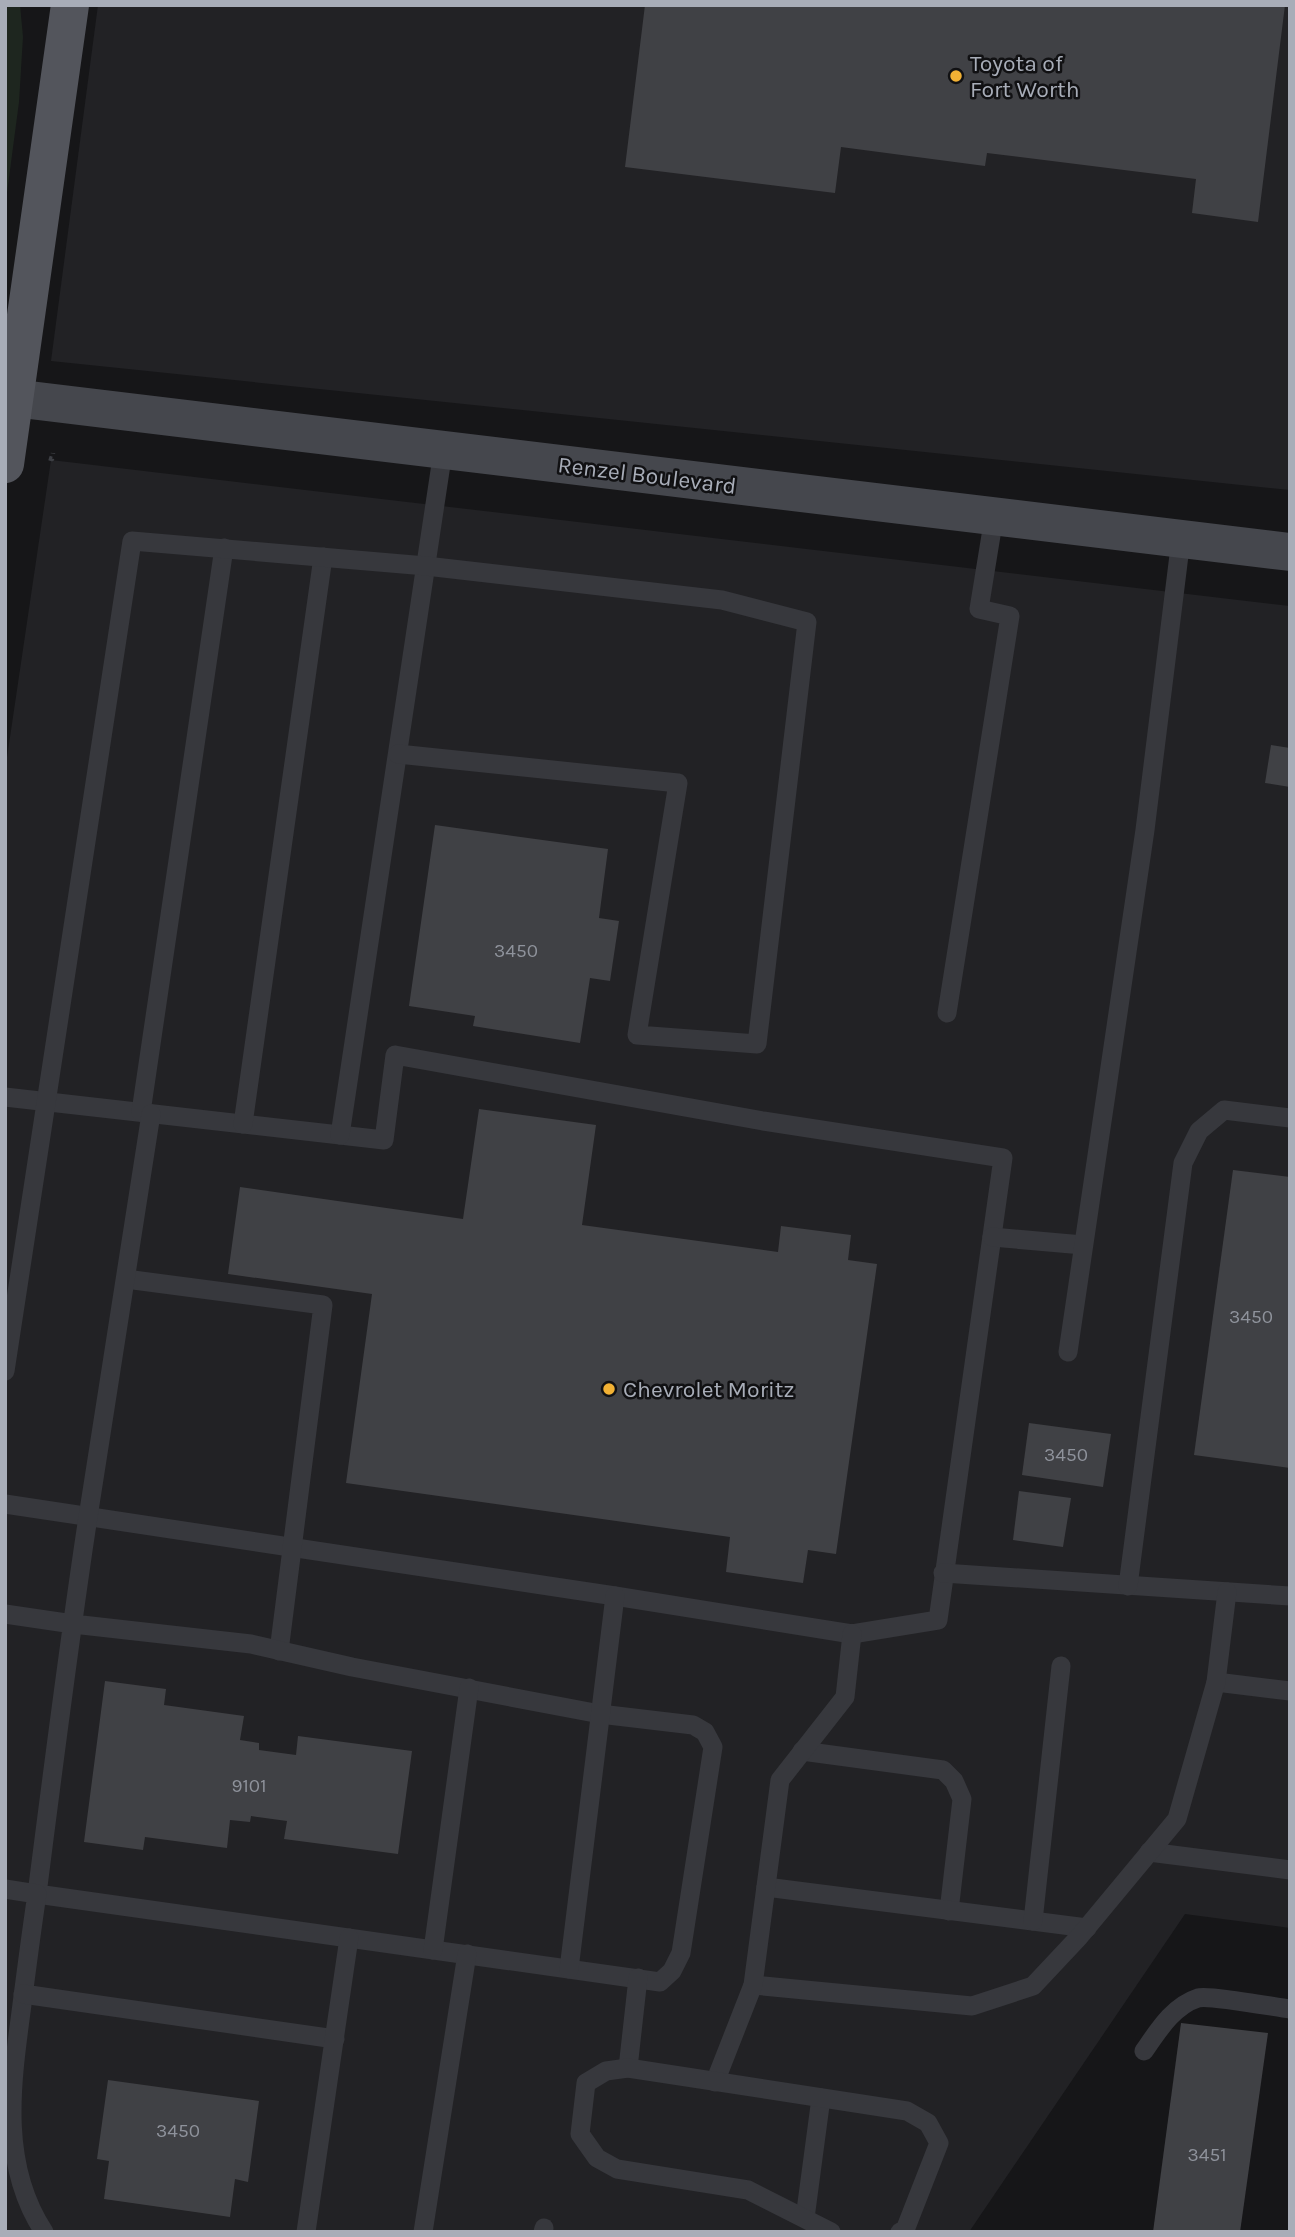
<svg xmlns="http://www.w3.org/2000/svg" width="1295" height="2237" font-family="Karla,sans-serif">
  <rect width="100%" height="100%" fill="#161618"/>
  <g fill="#222225">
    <path d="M98,5H1290V490L51,361Z"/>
    <path d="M51,460L1290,606V1928L1185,1914L969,2232H5V771Z"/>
  </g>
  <path fill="#1e261f" d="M7,5H20L23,37L19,102L5,208Z"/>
  <g fill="#404145">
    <path d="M645,5H1285L1258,222L1192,213L1196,179L987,153L985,166L841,147L835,193L625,167Z"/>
    <path d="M1271,745L1290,748V787L1265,783Z"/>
    <path d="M435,825L608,849L599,918L619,921L610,981L590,978L580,1043L473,1026L475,1016L409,1006Z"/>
    <path d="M479,1109L596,1125L582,1225L778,1252L781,1226L851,1235L848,1260L877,1264L836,1554L808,1550L803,1583L726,1572L730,1537L346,1483L372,1294L228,1274L240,1187L463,1219Z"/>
    <path d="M1233,1170L1290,1177V1468L1194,1455Z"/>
    <path d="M1029,1423L1111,1434L1103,1487L1022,1475Z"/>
    <path d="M1019,1491L1071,1498L1063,1547L1013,1540Z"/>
    <path d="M105,1681L166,1689L164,1705L244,1716L240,1740L259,1743V1750L296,1755L298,1736L412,1751L398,1854L284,1839L287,1821L251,1816L250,1822L230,1820L227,1848L145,1837L143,1850L84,1842Z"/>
    <path d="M1181,2023L1268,2033L1240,2232H1153Z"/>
    <path d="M108,2080L259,2101L248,2182L235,2179L230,2217L104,2199L109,2161L97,2159Z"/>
  </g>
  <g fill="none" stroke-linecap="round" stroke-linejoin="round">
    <path stroke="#3d3f44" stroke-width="4.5" stroke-dasharray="3.5 5" stroke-linecap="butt" d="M49,458L52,459L53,453"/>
    <g stroke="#37383d" stroke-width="19">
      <path d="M947,1013L1010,616L979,609L994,517"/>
      <path d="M5,1097L384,1140L395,1055L763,1121L1003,1158L938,1620L852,1634L615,1596L5,1504"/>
      <path d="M141,1112L224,548"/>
      <path d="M243,1124L323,557"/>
      <path d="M340,1135L443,451"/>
      <path d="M992,1237L1083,1245"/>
      <path d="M126,1279L323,1305L279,1651"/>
      <path d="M1068,1352L1145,830L1181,539"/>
      <path d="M5,1371L132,541L426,566L722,600L807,622L757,1044L637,1035L678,783L398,754"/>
      <path d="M943,1573L1290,1596"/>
      <path d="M1128,1586L1183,1163L1199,1131L1224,1110L1290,1118"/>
      <path d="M5,1614L73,1624L251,1644L352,1667L600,1714L693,1725L705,1732L713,1747L681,1953L672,1971L660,1982L37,1894C53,1768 69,1642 88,1517C108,1382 130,1248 151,1114"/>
      <path d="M1216,1682L1290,1691"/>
      <path d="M802,1751L943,1770L954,1781L962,1799L949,1911"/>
      <path d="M1149,1852L1290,1870"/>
      <path d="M766,1887L1087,1928"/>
      <path d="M5,1889L37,1894C31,1934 26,1973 21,2012C11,2087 0,2165 44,2232"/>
      <path d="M1033,1921L1061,1666"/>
      <path d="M433,1950L469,1688"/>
      <path d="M569,1969L615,1596"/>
      <path d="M753,1985L972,2006L1033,1986L1079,1937L1177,1819L1216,1682L1227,1592"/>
      <path d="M23,1994L335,2039"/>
      <path d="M1144,2051C1158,2031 1173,2006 1198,1998C1209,1995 1274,2007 1290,2009"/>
      <path d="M628,2068L638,1978"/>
      <path d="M715,2082L753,1985L780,1780L845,1697L852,1634"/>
      <path d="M805,2218L821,2098"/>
      <path d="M306,2232L349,1938"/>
      <path d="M423,2232L467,1954"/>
      <path d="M543,2232L544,2228"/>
      <path d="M831,2232L748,2190L617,2169L597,2158L580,2134L586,2083L606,2071L628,2068L907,2111L928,2123L939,2143L905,2230L900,2232"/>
    </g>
    <path stroke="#45474d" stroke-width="38" d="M5,397L1290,552"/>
    <path stroke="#53555c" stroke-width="38" d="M5,464L70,5"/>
  </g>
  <g fill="#f2b134" stroke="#111113" stroke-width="2.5">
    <circle cx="956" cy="76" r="7"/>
    <circle cx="609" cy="1389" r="7"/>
  </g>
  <g text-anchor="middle" stroke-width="5" stroke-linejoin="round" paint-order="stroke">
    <g font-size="19" fill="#8e929b">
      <text x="516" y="957">3450</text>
      <text x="1251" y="1323">3450</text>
      <text x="1066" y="1461">3450</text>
      <text x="249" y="1792">9101</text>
      <text x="178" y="2137">3450</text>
      <text x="1207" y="2161">3451</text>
    </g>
    <g font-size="23" fill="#a8adb8" stroke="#111113" text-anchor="start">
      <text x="970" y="71">Toyota of<tspan x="970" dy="26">Fort Worth</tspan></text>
      <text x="623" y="1397">Chevrolet Moritz</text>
    </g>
    <g font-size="23" fill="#a8adb8" stroke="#111113">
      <text transform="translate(647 475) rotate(7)" y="8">Renzel Boulevard</text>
    </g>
  </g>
  <rect width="1295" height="2237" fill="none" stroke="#a8adb8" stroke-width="14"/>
</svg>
